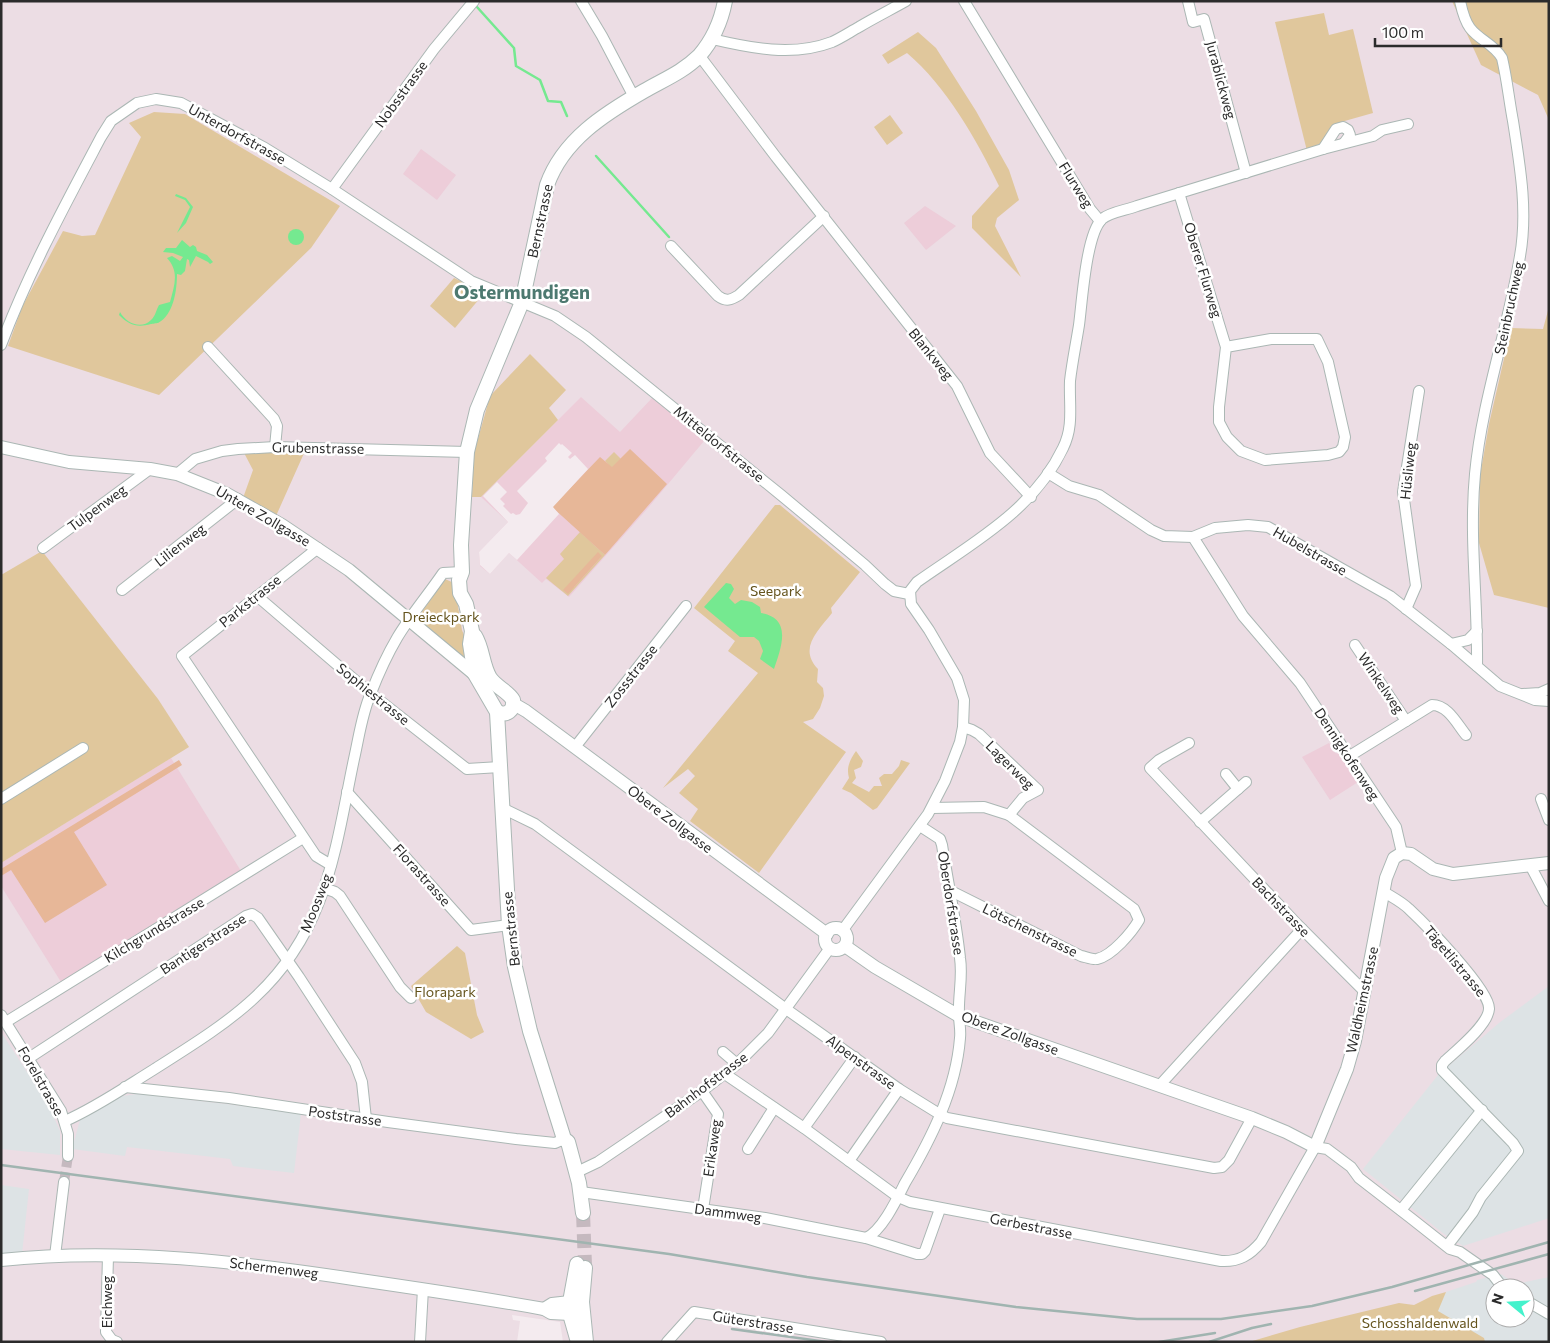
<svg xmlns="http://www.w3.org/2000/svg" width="1550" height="1343" font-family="Commissioner,sans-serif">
  <rect width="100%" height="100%" fill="#ecdde4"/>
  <g fill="#dde3e5" fill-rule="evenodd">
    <path d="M1549,986V1218L1463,1246L1444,1234L1363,1169L1438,1075L1499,1023Z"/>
    <path d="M1,1032L48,1104L60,1131V1155L1,1149Z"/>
    <path d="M137,1094L226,1104L301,1114L294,1173L233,1166L230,1159L127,1147L125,1156L72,1149L80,1120L115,1097Z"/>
    <path d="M1,1185L29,1189L22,1254L1,1255Z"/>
    <path d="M1501,1274L1516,1284L1549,1277V1342H1485L1437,1311L1446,1292L1476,1282L1477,1280ZM1495,1288H1525V1318H1495Z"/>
  </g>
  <g fill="#edcdd9">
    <path d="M421,149L456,175L437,200L403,174Z"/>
    <path d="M925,206L956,226L926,250L904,223Z"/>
    <path d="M581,397L620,432L653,397L704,441L648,508L569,597L546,579L542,583L509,553L490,574L480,566L479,552L508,522L481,497Z"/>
    <path d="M1329,743L1335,753L1340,754L1358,782L1330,800L1302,757Z"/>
    <path d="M171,758L241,871L61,982L1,886V863Z"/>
  </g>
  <g fill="#e0c79c" fill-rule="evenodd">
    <path d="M1452,1H1549V120L1538,95L1481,65Z"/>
    <path d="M1324,13L1329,35L1353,29L1373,113L1334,124L1324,141L1307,151L1275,22Z"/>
    <path d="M918,32L936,48L976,111L1009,170L1019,200L997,218L995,226L1021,277L972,228V216L999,186C977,140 946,86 907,53L888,64L882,55Z"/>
    <path d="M154,112L185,114L340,206L311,248L159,395L8,346L22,307L63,231L82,236L95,235L141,137L129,123Z"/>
    <path d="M890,115L903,133L887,145L874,127Z"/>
    <path d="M454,278L485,292L455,328L430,306Z"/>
    <path d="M1549,307V608L1494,595L1479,543L1480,476L1489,424L1511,328L1543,329Z"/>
    <path d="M530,354L566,390L549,408L558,420L481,497H472L474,453L490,396Z"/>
    <path d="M243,451H305L276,516L243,498L253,470Z"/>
    <path d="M614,452L621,459L612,468L605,461Z"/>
    <path d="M775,505H780L860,572L831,608L832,613C818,631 798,648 818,669L817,682L823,688L824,696L820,708L813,719L803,722L846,752L759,873L690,821L698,809L679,793L695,776L688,769L663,788L758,673L728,651L735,641L694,608Z"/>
    <path d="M580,532L605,555L568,596L546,578L564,559L560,554ZM602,556L574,587L570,584Z"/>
    <path d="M42,551L158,699L189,747L1,863V575Z"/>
    <path d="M445,579L454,583L462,630L467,643V657L458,655L420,622L421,613Z"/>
    <path d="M856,751L863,761L861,767L854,770L856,778L852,783L869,792L874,786H882L879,778L884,774H892L899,766L901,760L910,763L877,808L873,810L851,793L842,789L849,778C846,767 850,760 856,751Z"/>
    <path d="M457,946L465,953L477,1015L484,1032L471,1039L426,1012L411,986Z"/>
    <path d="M1446,1292L1438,1311L1484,1338L1485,1342H1249L1300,1327L1399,1303L1414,1305L1432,1296Z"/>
  </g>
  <g fill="#e7b798">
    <path d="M630,449L667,484L605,555L552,507L600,457L612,467Z"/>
    <path d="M598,552L602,556L568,594L563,590Z"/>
    <path d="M179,760L182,765L74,832L107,885L45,923L11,870L1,876V869Z"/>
  </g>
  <g fill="#f4ebef">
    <path d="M559,443L561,445L562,444L572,453L568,457L570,459L575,455L588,469L553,507L559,514L517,560L509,553L490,574L480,565L479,552L508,522L483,496L497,482L507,492L500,499L505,504L503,506L511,514L513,513L516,515L520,514L528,503L517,491L547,461L545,458Z"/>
    <path d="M512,1315L560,1322L563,1342H517L520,1321L513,1320Z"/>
  </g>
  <g fill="#75e990">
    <path d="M176,194L186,198L193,207L186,223L177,233L190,207L185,200L175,196Z"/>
    <circle cx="296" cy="237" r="8"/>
    <path d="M182,240L190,247L193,245L196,247L197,251L207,255L213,262L210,264L208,262L196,256L190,267L189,260L187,259L185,271L181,275L177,274C177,289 174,315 158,323C157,323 152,324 151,324C137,328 129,325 119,315L120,312C126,323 141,330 151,320C156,315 156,310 159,305L170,302C174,286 180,272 167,258L172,256L180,261L183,257L173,253L163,252L166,248H176Z"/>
    <path d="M726,583L731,584L734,589L729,598L735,604L741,600L752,602L760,607L761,613C793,618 781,648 774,669L760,659L763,651L759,641L754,637H740L704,607Z"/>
  </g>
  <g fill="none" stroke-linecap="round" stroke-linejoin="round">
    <g stroke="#75e990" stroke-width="2.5">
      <path d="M477,7L514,48L516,66L540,80L548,101L561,102L567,116"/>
      <path d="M596,156L669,237"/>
    </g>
    <path stroke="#c5b9bf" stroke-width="10" stroke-dasharray="10 5" stroke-linecap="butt" d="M64,1182L68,1156"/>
    <path stroke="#c5b9bf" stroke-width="14" stroke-dasharray="14 7" stroke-linecap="butt" d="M583,1213L585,1265"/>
    <g stroke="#abb7b4" stroke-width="12">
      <g id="minor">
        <path d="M581,1L602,36L634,97"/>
        <path d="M964,1L1090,209L1100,221"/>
        <path d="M1188,1L1193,22L1204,19L1246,173"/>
        <path d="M1460,1C1462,10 1464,20 1470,28C1479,40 1494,44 1502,58C1507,79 1509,100 1513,121C1520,166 1528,211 1520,256C1508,329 1482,400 1475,474C1469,538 1478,602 1477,666"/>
        <path d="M712,39C750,48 793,57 832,42C841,38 850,32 859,27C874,18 890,10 906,1"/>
        <path d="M699,55L776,157L957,386L990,453L1031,497"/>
        <path d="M1323,149L1336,129L1343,127L1348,130L1350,135L1344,143"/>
        <path d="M332,189L434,49L474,1"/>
        <path d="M1179,193L1226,347L1271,339H1317L1328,362L1345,437L1343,447L1339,452L1328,455L1265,460L1241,451L1227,437L1219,422V407L1226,347"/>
        <path d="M671,246L718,296C726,302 731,300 739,295L824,216"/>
        <path d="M1,345C28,273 65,205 101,137L111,121L137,103L156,99L181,103L265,148L332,189L471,281L555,316L586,337L781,495L865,565L885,584L894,591L909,594"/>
        <path d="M208,347L274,419L277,426L275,447"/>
        <path d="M1048,473L1069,486L1099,495L1151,530L1164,536L1193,537L1215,528L1248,525L1268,527L1390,596L1451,644L1500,686L1535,700L1549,701"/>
        <path d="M177,474L195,459L222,451L238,449L275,447L467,452"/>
        <path d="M1193,537L1243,616L1300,683L1396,827L1402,853"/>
        <path d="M43,548L150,469"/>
        <path d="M318,548L182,656L316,856L331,865"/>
        <path d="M122,590L238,499"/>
        <path d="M257,596L370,693L467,769L500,767"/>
        <path d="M1406,609L1416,586L1403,492L1419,391"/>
        <path d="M1451,644L1468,640L1477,631"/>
        <path d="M1355,645L1406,721"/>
        <path d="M1523,694L1540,693L1549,689"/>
        <path d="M1189,743L1159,760L1150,768L1297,924L1364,991"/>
        <path d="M575,747L686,606"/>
        <path d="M1348,757L1432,705C1448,705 1457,724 1466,735"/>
        <path d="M1226,774L1238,789"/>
        <path d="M347,792L471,930L509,925"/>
        <path d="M1,799L83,748"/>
        <path d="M1541,799L1549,820"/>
        <path d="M502,808L535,824L786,1009L899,1089L941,1115L947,1118L1214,1168L1222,1167L1229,1160L1252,1118"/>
        <path d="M932,808L984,807L1009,815L1023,798L1038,790L979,734L972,730L963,727"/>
        <path d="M1200,822L1246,782"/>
        <path d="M1530,865L1549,901"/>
        <path d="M324,888L335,892L340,896L400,987L411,998"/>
        <path d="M949,890L1081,956C1086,957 1093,960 1097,959C1112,956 1132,932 1139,920L1134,909L1009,815"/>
        <path d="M1384,892C1392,897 1402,902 1409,909C1424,923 1491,991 1489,1009C1488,1025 1457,1050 1445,1061L1442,1065V1070L1513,1143L1518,1151L1481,1197L1473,1212L1447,1246"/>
        <path d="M842,931L928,814L945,781L960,742L963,727L964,700L957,678L929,630L911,604L910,591L917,582C972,543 1033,511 1063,448C1074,426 1069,405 1070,381C1072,363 1076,344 1079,325C1082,303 1086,234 1102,219C1110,212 1127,210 1137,206L1323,149L1373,136L1382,130L1408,124"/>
        <path d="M1,1015L61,1111L68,1134V1156"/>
        <path d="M6,1022L303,838"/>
        <path d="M723,1052L737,1064"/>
        <path d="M29,1058L246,916L252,914L258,918L299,977L355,1063L362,1082L366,1119"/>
        <path d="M725,1074L804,1128L898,1197L910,1202L1221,1261C1239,1262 1250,1255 1261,1242L1315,1147"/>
        <path d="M1159,1086L1302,929"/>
        <path d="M125,1087L229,1098L388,1122L516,1139L555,1143L564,1139"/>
        <path d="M702,1091L718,1114L703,1209"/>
        <path d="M65,1121C95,1108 124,1088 153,1070C227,1023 286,988 319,902C337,856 344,806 354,759C359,737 362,713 371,693C378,675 387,655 397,638C410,616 428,595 443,573L462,572"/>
        <path d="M804,1128L855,1057"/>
        <path d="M1315,1147L1327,1149L1351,1167L1359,1178L1412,1219L1450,1249L1460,1252L1493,1275L1500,1284"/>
        <path d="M748,1149L774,1108"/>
        <path d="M849,1161L899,1089"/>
        <path d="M577,1172L598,1162L632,1139L702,1091L737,1064L768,1033L830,948"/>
        <path d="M581,1192L765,1218L866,1238L917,1254H922L925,1251L940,1209"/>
        <path d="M1401,1210L1482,1110"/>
        <path d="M866,1238C882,1231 897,1199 905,1183C931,1139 956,1090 960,1038C961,1030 959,1023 959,1015C958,996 963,977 960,958C956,920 948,883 942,845L940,839L920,826"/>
        <path d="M55,1256L64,1182"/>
        <path d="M108,1256L106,1332L112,1340L117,1342"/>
        <path d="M1525,1300L1549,1314"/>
        <path d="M420,1342L423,1289"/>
        <path d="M667,1342L694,1312L881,1342"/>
      </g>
    </g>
    <g stroke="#abb7b4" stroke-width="14">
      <g id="tertiary">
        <path d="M1,447L69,462L150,469L177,474L227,494L282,525L349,570L473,673"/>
        <path d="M514,704L526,711L827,934"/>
        <circle cx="836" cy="939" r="11"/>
        <path d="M845,946L875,967L959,1016L1252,1118L1286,1132L1315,1147L1347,1069L1355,1041L1386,878L1394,858L1402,853L1411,854L1433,869L1453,874L1549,863"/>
        <path d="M1,1260C119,1247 243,1262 360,1280C422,1289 483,1298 544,1309L551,1313L570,1314"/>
        <path d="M544,1309L552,1304L570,1302"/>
      </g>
    </g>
    <g stroke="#abb7b4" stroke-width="16">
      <g id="secondary">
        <path d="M475,636C483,649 482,665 490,678C496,687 509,692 513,700C514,711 507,716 497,712"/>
        <path d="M583,1213L579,1183L568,1142L564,1139L530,1031L515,967L509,925L497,712L472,669L473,663L470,644L472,631L466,604L460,593L459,580L462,572L461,545L467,452L477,410L522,302L547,185C563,140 604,114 644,91C663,80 683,72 699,56C713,40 721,22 725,1"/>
        <path d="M577,1264L570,1302V1314L578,1342"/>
        <path d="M585,1268L582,1302L586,1342"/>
      </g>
    </g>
    <use href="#minor" stroke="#fff" stroke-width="10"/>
    <use href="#tertiary" stroke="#fff" stroke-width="12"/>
    <use href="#secondary" stroke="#fff" stroke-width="14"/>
    <g stroke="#a0b4b0" stroke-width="2.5">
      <path d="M1,1165L669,1254L807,1277L1016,1307L1137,1319H1221L1312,1306L1392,1287L1549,1242"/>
      <path d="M1415,1291L1549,1254"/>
      <path d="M732,1329L827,1342"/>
      <path d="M1159,1342L1215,1333"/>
      <path d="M1209,1342L1252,1328L1271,1324"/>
    </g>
  </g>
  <g text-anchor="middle" stroke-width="5" stroke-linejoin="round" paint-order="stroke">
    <g font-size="14" fill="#2b2b2b" stroke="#fff">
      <text transform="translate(1221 80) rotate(75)" y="5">Jurablickweg</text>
      <text transform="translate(401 94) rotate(-54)" y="5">Nobsstrasse</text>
      <text transform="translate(237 134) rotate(29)" y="5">Unterdorfstrasse</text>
      <text transform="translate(1076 185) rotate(58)" y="5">Flurweg</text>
      <text transform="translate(540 221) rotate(-78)" y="5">Bernstrasse</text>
      <text transform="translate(1203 270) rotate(73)" y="5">Oberer Flurweg</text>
      <text transform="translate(1509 308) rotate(-78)" y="5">Steinbruchweg</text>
      <text transform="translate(931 354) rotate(51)" y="5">Blankweg</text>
      <text transform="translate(719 444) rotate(39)" y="5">Mitteldorfstrasse</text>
      <text transform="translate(318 448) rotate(1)" y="5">Grubenstrasse</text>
      <text transform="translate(1408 471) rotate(-84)" y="5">Hüsliweg</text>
      <text transform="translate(97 508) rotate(-36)" y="5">Tulpenweg</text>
      <text transform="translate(263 516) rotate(30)" y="5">Untere Zollgasse</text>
      <text transform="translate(180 545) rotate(-38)" y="5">Lilienweg</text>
      <text transform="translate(1310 551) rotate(30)" y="5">Hubelstrasse</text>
      <text transform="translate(250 601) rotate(-39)" y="5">Parkstrasse</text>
      <text transform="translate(631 676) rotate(-52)" y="5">Zossstrasse</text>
      <text transform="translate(1381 683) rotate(56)" y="5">Winkelweg</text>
      <text transform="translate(373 694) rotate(39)" y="5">Sophiestrasse</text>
      <text transform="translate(1347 754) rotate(57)" y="5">Dennigkofenweg</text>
      <text transform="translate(1010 765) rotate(45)" y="5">Lagerweg</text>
      <text transform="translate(670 819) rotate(37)" y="5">Obere Zollgasse</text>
      <text transform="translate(422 875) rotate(48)" y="5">Florastrasse</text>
      <text transform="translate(316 903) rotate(-68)" y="5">Moosweg</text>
      <text transform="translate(951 903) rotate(81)" y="5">Oberdorfstrasse</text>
      <text transform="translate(1281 907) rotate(46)" y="5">Bachstrasse</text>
      <text transform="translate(511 929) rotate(-96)" y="5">Bernstrasse</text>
      <text transform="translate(154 930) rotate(-31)" y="5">Kilchgrundstrasse</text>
      <text transform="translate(1030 930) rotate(26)" y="5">Lötschenstrasse</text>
      <text transform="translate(203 944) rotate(-33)" y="5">Bantigerstrasse</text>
      <text transform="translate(1455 961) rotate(50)" y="5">Tägetlistrasse</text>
      <text transform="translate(1362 1000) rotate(-78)" y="5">Waldheimstrasse</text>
      <text transform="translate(1010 1033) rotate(20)" y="5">Obere Zollgasse</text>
      <text transform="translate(861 1062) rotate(36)" y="5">Alpenstrasse</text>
      <text transform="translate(41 1081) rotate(60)" y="5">Forelstrasse</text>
      <text transform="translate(706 1085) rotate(-37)" y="5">Bahnhofstrasse</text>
      <text transform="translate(345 1116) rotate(8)" y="5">Poststrasse</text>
      <text transform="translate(712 1148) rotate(-82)" y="5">Erikaweg</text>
      <text transform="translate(728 1213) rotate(8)" y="5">Dammweg</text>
      <text transform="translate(1031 1226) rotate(11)" y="5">Gerbestrasse</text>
      <text transform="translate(274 1268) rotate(7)" y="5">Schermenweg</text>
      <text transform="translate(107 1302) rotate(-90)" y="5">Eichweg</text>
      <text transform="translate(753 1322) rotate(9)" y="5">Güterstrasse</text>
    </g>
    <g font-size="14" fill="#65541d" stroke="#fff">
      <text x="776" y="596">Seepark</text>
      <text x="441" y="622">Dreieckpark</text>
      <text x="445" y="997">Florapark</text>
      <text x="1420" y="1328">Schosshaldenwald</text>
    </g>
    <g font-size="19" font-weight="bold" fill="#4d7970" stroke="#fff">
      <text x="522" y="299">Ostermundigen</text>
    </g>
  </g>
  <rect width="1550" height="1343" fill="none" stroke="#2b2b2b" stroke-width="5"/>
  <g transform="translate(1510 1303) rotate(288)"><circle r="24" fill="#ffffff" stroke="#aaaaaa"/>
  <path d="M0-4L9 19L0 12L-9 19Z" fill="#44f2cc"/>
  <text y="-8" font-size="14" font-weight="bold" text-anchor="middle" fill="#2b2b2b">N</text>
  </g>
  <path d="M1375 38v8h126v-8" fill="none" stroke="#2b2b2b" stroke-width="2.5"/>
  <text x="1382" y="38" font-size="15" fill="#2b2b2b" stroke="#ffffff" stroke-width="4" paint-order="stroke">100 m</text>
</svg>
